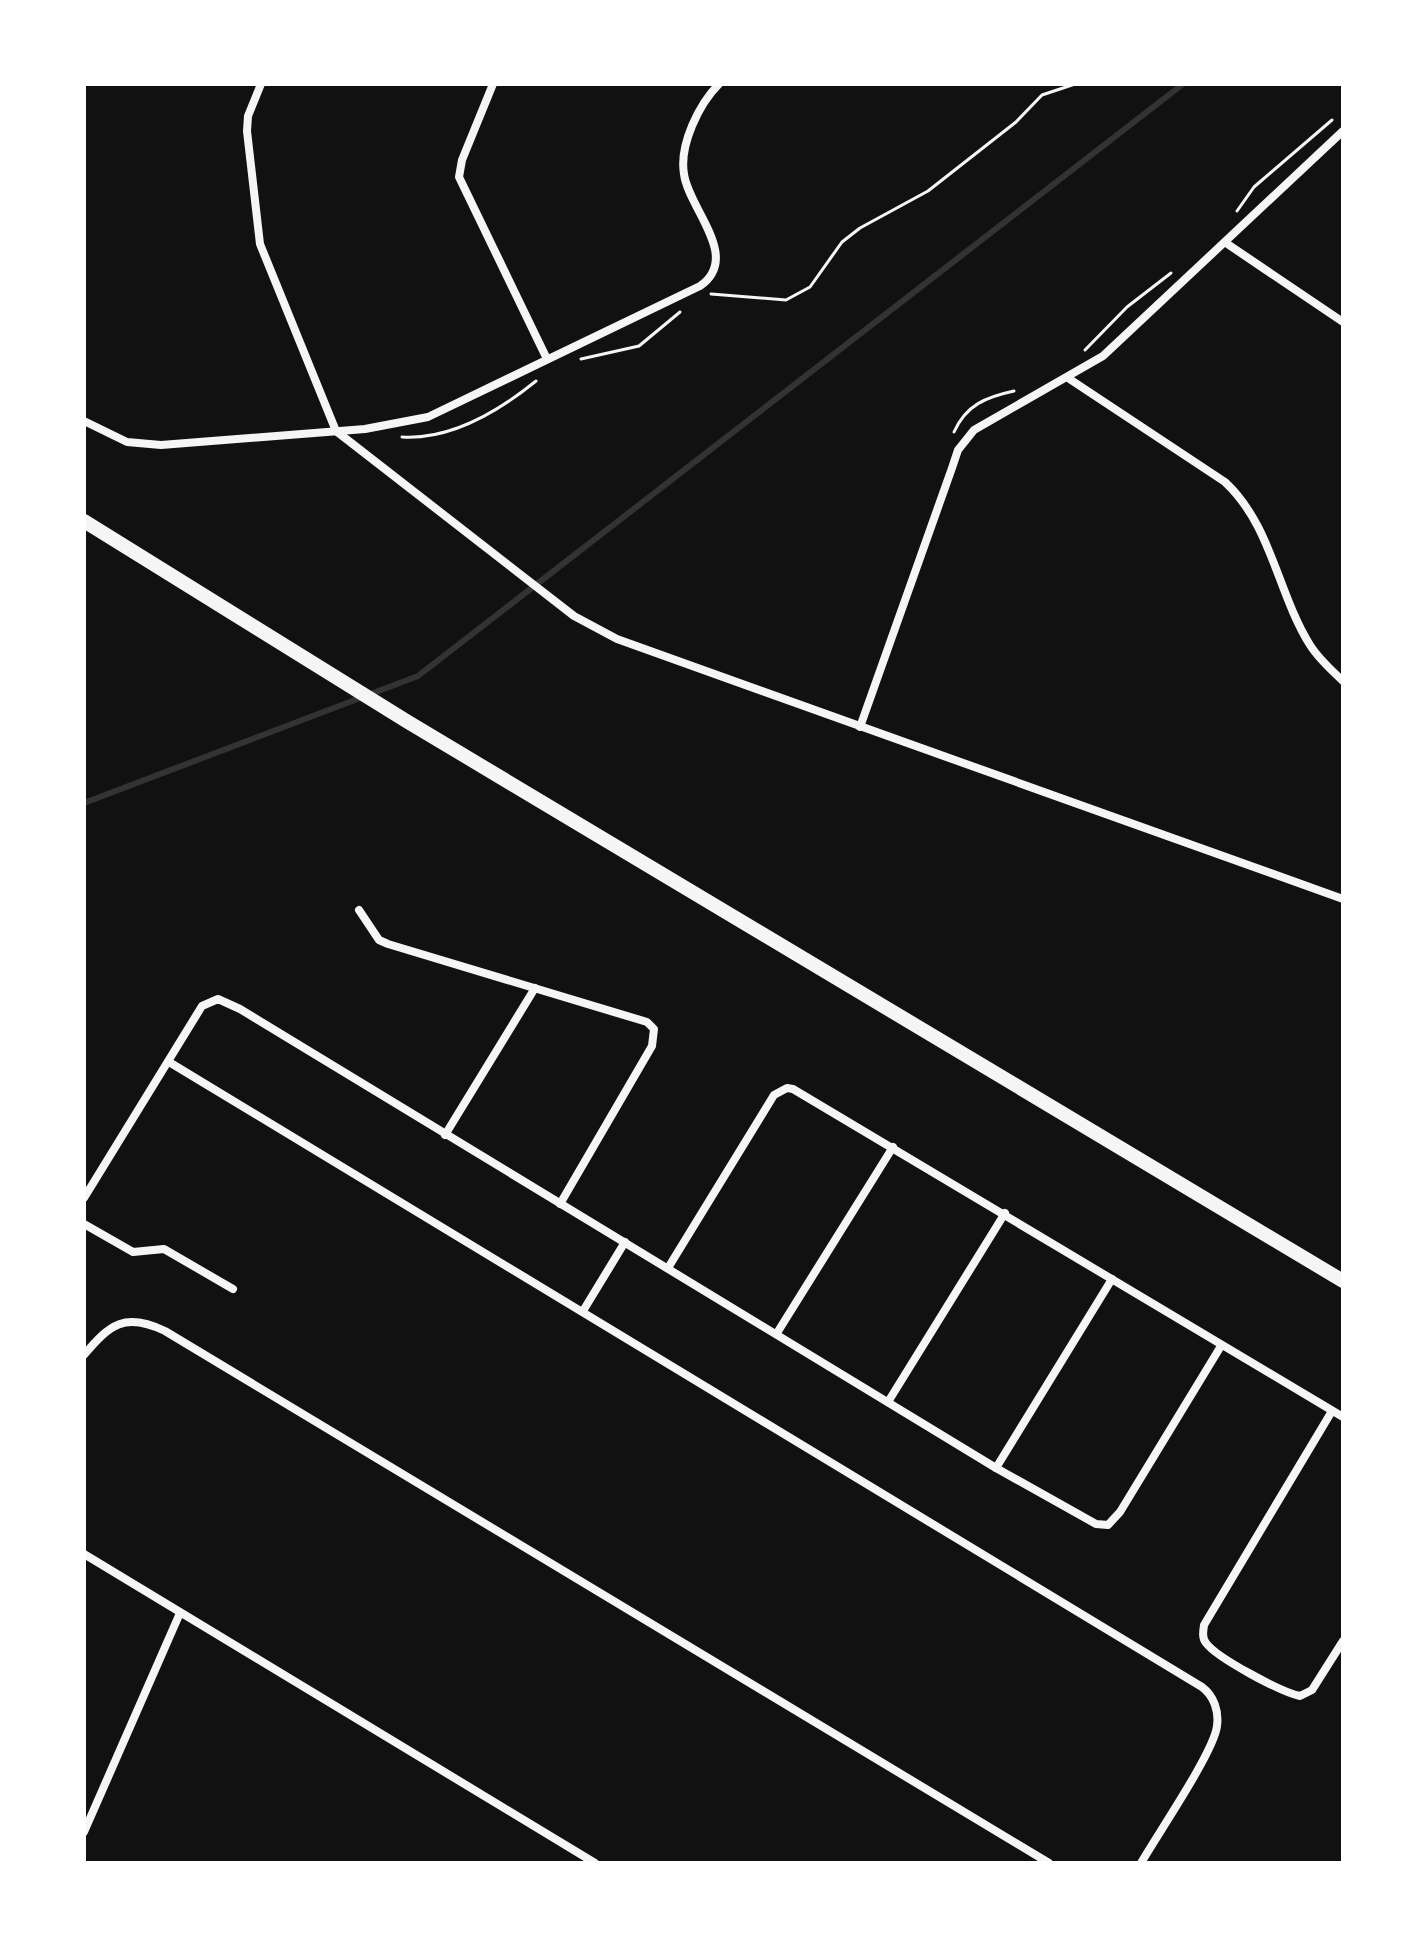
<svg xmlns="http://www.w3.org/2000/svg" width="1427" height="1947" font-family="'Titillium Web',sans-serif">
  <rect width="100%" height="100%" fill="#111"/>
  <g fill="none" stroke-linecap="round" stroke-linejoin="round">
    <path stroke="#333" stroke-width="6" d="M84,803L418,676L1183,84"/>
    <g stroke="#f5f5f5" stroke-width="3">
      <path d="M1237,211L1254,187L1332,120"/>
      <path d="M711,294L786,300L810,287L842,242L860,228L928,191L1016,122L1042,95L1075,84"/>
      <path d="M1085,350L1127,307L1171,273"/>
      <path d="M581,359L639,346L680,312"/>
      <path d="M954,432C966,405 986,397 1014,391"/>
      <path d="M402,437C451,440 499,411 536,381"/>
    </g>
    <g stroke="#f5f5f5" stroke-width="8">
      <path d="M261,84L248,116L247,131L260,244L336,431L574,616L617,639L1343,899"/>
      <path d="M493,84L462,160L459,177L547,359"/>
      <path d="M1226,243L1343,322"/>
      <path d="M1068,378L1225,482C1272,526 1277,592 1310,645C1318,658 1331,670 1343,681"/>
      <path d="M84,421L127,442L161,445L365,429L428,417L700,286C742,257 688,208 684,174C679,145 699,104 719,84"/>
      <path d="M860,727L952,468L958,450L974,430L1103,356L1343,131"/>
      <path d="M359,910L379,940L388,944L647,1022L654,1029L652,1046L560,1204"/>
      <path d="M169,1062L1202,1687C1214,1696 1219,1711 1217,1726C1214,1752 1157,1835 1141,1863"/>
      <path d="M445,1135L535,988"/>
      <path d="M84,1198L202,1006L218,999L240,1009L996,1468L1096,1524L1108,1525L1120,1512L1221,1346"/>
      <path d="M84,1224L133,1252L164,1249L233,1289"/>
      <path d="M668,1268L774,1095L787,1088L793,1089L1343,1417"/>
      <path d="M583,1311L625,1242"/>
      <path d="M777,1333L893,1147"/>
      <path d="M84,1355C110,1324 125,1312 165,1331L1049,1863"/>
      <path d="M888,1402L1005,1213"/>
      <path d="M1332,1411L1204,1625C1203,1632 1202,1638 1206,1643C1217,1658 1281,1692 1300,1696L1312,1690L1343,1641"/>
      <path d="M996,1468L1112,1279"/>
      <path d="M84,1554L595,1863"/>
      <path d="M84,1832L180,1613"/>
    </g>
    <path stroke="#f5f5f5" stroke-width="14" d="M84,521L408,722L1343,1281"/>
  </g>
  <rect width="1427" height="1947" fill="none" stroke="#ffffff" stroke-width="172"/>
</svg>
